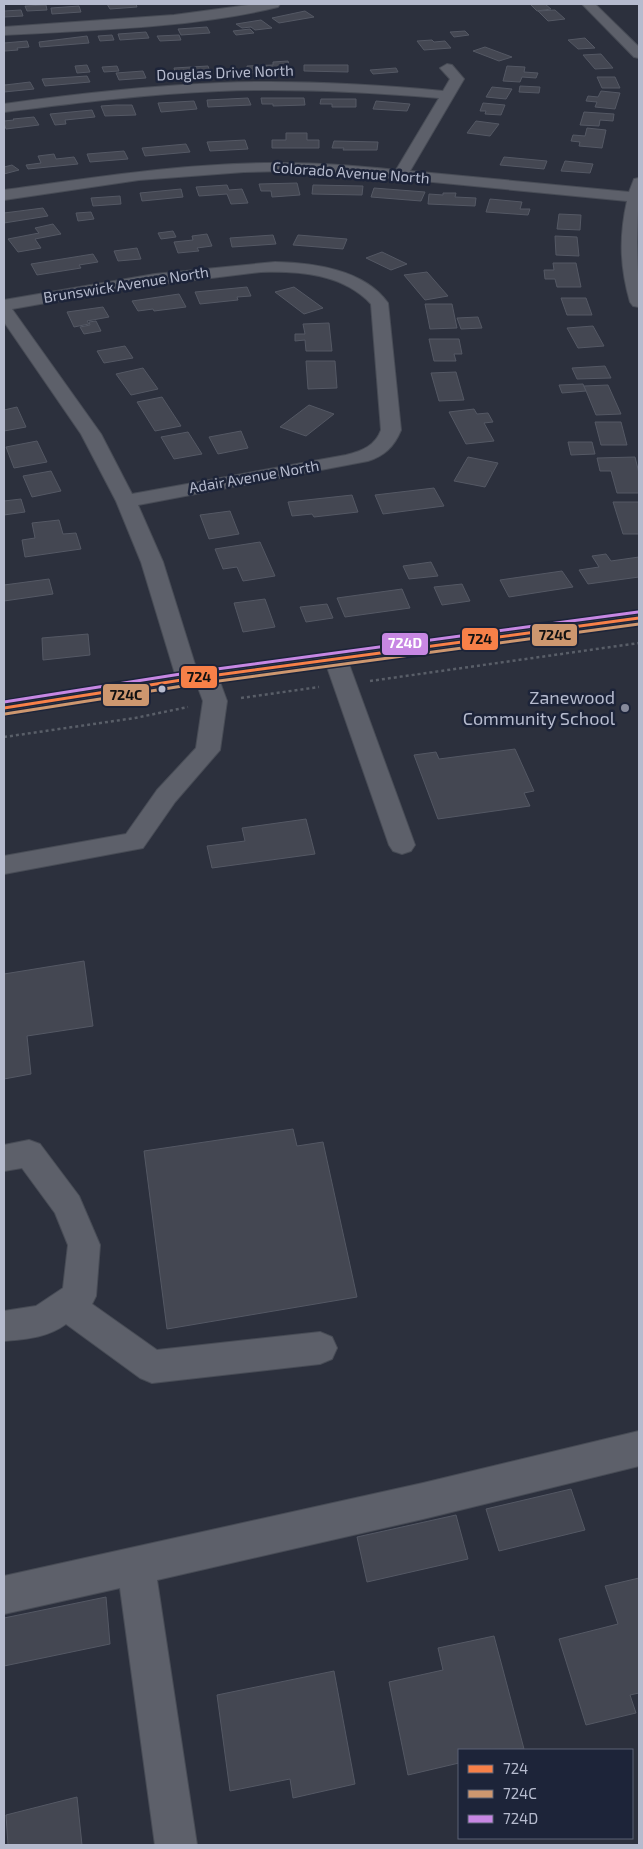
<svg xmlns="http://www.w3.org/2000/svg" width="643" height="1849" font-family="'Exo 2',sans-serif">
  <rect width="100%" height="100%" fill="#2c303d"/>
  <g fill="#444752" stroke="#545864">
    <path d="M107,4H136L137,7L110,9Z"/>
    <path d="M530,4H545L551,9L537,11Z"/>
    <path d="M46,5L47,10L27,11L25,6Z"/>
    <path d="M79,6L81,12L52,14L51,8Z"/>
    <path d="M21,10L23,16L4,17V11Z"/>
    <path d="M555,10L565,19L548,21L538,11Z"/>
    <path d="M305,11L314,17L279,23L272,18Z"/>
    <path d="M261,20L272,28L255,30L251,27L242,28L236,24Z"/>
    <path d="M207,27L210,33L181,35L178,29Z"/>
    <path d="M250,29L254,33L236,35L233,31Z"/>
    <path d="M465,31L469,35L454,37L450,32Z"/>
    <path d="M146,32L149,38L120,40L118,34Z"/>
    <path d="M112,35L114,40L100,41L98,36Z"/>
    <path d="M179,35L181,40L160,41L157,36Z"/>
    <path d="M87,36L89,43L40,47L39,42Z"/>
    <path d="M585,38L595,48L578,49L568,40Z"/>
    <path d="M432,40L434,42L445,41L451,48L424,50L417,41Z"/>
    <path d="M27,41L29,47L17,48L18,50L5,51L4,49V43Z"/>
    <path d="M485,47L512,57L499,61L473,51Z"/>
    <path d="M601,54L613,68L595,69L583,55Z"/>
    <path d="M288,61L290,69H274L275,72L248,73L247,66L273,65V62Z"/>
    <path d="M87,65L90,72L77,73L75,66Z"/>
    <path d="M304,65H348V72L304,71Z"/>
    <path d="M117,66L119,71L104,72L102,67Z"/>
    <path d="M208,66L210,72L176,75L174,68Z"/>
    <path d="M507,66L525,67L524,72L538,73L536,78L522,77L520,82L503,81Z"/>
    <path d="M396,68L398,72L373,74L370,70Z"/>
    <path d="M143,71L146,78L119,80L116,73Z"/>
    <path d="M87,76L90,82L45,86L42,79Z"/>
    <path d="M597,77H615L620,88H602Z"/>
    <path d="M30,82L34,89L4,92V83L5,85Z"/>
    <path d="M520,86L540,87L539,93L519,92Z"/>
    <path d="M492,87L512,89L506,99L486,97Z"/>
    <path d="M601,91L620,93L615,109L595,107L597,102L586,101L588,96L598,97Z"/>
    <path d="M248,98L251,105L208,107L207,100Z"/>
    <path d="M261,98H304L305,105L273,106V104H262Z"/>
    <path d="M321,99H356V107H332V104H320Z"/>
    <path d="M194,101L197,109L161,112L158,103Z"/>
    <path d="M376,101L410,104L407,111L373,109Z"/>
    <path d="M483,103L505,105L501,115L485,114L486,111H480Z"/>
    <path d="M116,105H132L136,115L105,116L101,106Z"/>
    <path d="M92,110L95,117L65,120L66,124L55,125L50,114Z"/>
    <path d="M584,112L614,114L613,121L600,120L599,126L580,125Z"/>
    <path d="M34,117L39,125L6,129L4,123V121L14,120L13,119Z"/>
    <path d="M476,121L499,124L490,136L467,133Z"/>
    <path d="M587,128L606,130L602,148L579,146L580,142L571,141L573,135L585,136Z"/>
    <path d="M286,133H307V140H319V148H272V140H286Z"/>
    <path d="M245,140L248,149L210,151L207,142Z"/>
    <path d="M334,141L378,142L377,150H343L344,148H332Z"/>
    <path d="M186,144L190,152L145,156L142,148Z"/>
    <path d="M124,151L128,159L90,162L87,154Z"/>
    <path d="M54,154L56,159L74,157L78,164L28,169L26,165L41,163L38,156Z"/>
    <path d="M504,157L547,161L544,169L500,165Z"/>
    <path d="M565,161L593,164L590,173L561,171Z"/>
    <path d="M12,165L19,170L4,174V167Z"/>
    <path d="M297,183L300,195L272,197L271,191H261L259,184Z"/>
    <path d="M227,185L229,190L242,189L248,203L231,204L227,194L199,196L196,187Z"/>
    <path d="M313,185L363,186L362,195L312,194Z"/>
    <path d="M374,188L425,192L421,201L371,197Z"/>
    <path d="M181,189L183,197L142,201L140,193Z"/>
    <path d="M443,193H456L455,197L476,198L475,206L428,204L429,194L443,195Z"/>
    <path d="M120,196L121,204L93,206L91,198Z"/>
    <path d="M490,199L522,202L520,209H530L528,215L486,212Z"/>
    <path d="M43,208L48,216L4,223V213Z"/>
    <path d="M91,212L94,219L78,221L76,213Z"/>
    <path d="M559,214L581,215L580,230L557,229Z"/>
    <path d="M53,224L61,234L35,239L41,248L18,252L8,239L39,233L35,228Z"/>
    <path d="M173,231L176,237L161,239L158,233Z"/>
    <path d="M207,234L212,246L197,248L199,251L178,253L174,242L193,240L192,236Z"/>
    <path d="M273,235L276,244L232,247L230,238Z"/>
    <path d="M298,235L347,239L343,249L293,245Z"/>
    <path d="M555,236L577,237L579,256L556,255Z"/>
    <path d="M137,248L141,259L118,261L114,251Z"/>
    <path d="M382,252L407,264L391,270L366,258Z"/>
    <path d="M93,254L98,262L79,265L81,268L37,275L31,264Z"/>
    <path d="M553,263H576L581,287H557L555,279H545L544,270H554Z"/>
    <path d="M427,272L448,296L425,300L404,275Z"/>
    <path d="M247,287L251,296L237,297L238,300L200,304L195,292Z"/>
    <path d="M294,287L323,308L304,314L275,292Z"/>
    <path d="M179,294L186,307L154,311L153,309L138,311L132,301Z"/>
    <path d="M561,298H586L592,315H567Z"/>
    <path d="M425,304H452L457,328L430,329Z"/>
    <path d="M103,307L109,317L87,321L89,324L74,327L67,312Z"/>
    <path d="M478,317L482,328L461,329L457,318Z"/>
    <path d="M96,321L101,331L84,334L80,327L90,325L89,322Z"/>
    <path d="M329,323L332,351H306L305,340L295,341V334H305L303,324Z"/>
    <path d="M593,326L604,346L578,348L567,328Z"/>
    <path d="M429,339H459L462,354H454L456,361H434Z"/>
    <path d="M125,346L133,358L104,363L97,351Z"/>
    <path d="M306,361H335L337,388L308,389Z"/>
    <path d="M605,366L611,378L577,379L572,368Z"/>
    <path d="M143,368L158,389L131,395L116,374Z"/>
    <path d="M456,372L464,400L439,401L431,373Z"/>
    <path d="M583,384L586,391L562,393L559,385Z"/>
    <path d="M608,385L621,414L596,415L584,386Z"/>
    <path d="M162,397L181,426L155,431L137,402Z"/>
    <path d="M309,405L334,414L306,436L280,427Z"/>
    <path d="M17,407L26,427L4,431V410Z"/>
    <path d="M474,409L477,414L488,413L493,422L484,423L494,441L466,444L449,412Z"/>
    <path d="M595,422H621L627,445H601Z"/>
    <path d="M241,431L248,448L218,454L209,437Z"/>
    <path d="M188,432L202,454L174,459L161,437Z"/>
    <path d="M37,441L47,462L14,468L6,447Z"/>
    <path d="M568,442H592L595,454L571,455Z"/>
    <path d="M468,457L498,463L485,487L454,481Z"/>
    <path d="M635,457L639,473V493H617L611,471H600L597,458Z"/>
    <path d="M51,471L61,491L32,497L23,476Z"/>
    <path d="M434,488L444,506L383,514L375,495Z"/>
    <path d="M352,495L358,512L314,517L312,514L292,516L288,502Z"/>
    <path d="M21,499L25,512L4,515V501Z"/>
    <path d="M613,502H639V534H623Z"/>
    <path d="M230,511L239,534L209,539L200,515Z"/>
    <path d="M59,520L63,534L76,533L81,549L25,557L22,540L35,538L32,523Z"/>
    <path d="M260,542L275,576L243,581L237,567L223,569L215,549Z"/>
    <path d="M606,554L611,561L639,557V577L588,584L579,570L599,567L592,556Z"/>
    <path d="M431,562L438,576L409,579L403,566Z"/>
    <path d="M562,571L573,587L509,597L500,580Z"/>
    <path d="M49,579L53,594L4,601V585Z"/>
    <path d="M462,584L470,601L442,605L434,587Z"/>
    <path d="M402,589L410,608L345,617L337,598Z"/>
    <path d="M265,599L275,627L243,632L234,603Z"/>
    <path d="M327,604L333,618L306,622L300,607Z"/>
    <path d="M88,634L90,655L43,660L42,638Z"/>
    <path d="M515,749L534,791L524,793L530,806L438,819L414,755L436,752L439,759Z"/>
    <path d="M306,819L315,854L212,868L207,846L245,841L242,828Z"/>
    <path d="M84,961L93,1026L27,1036L31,1074L4,1079V974Z"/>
    <path d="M293,1129L297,1146L323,1142L357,1297L167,1329L144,1151Z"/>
    <path d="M571,1489L585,1530L499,1551L486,1509Z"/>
    <path d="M456,1515L468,1559L367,1582L357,1537Z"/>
    <path d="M639,1578V1693L630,1695L636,1713L586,1725L559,1639L618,1624L605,1586Z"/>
    <path d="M106,1597L110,1644L4,1666V1618Z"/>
    <path d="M494,1636L524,1749L459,1750V1763L408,1775L389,1682L443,1670L438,1648Z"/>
    <path d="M334,1671L355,1784L293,1798L290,1779L230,1791L217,1695Z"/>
    <path d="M77,1797L82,1845H8L6,1815Z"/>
  </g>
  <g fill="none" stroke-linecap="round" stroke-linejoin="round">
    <g stroke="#484c56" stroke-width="2">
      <g id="minor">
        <path d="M256,4H280L278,7C192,28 92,30 4,35V27L174,15Z"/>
        <path d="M582,4H595L639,47V58L634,57Z"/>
        <path d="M447,64L452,65L464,79L410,171L629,192L634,179L639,178L637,242L639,307L633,306L630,302C620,267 619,237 627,201L371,176L286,171L244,172L139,180L4,200V190C97,177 191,162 285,163C322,163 359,166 396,170L439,98C366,92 292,88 219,91C147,94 75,103 4,112V104C75,94 147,86 219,83C294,80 369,84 443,91L450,79L440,68Z"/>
        <path d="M275,262C313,263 364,269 388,303L401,430C394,447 384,456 368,461L138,505L163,562L197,671L639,611V625L349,664L415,845L411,851L402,854L393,851L389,845L327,667L220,682L227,701L220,750L175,802L143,848L4,874V856L126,834L157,790L196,748L203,701L197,685L4,716V700L175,674L141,562L116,501L81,434L4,322V300L155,274ZM261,272C300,271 343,274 371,304L381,430C375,446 362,451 346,455L132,494L101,434L12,309L130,288Z"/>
        <path d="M29,1140L40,1144L79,1196L100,1245L96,1296L92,1304L157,1350L320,1332L332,1337L337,1348L332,1359L320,1364L152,1383L140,1378L66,1324C47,1338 26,1339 4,1341V1311L36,1306L63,1288L68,1245L55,1213L22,1168L4,1171V1145Z"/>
        <path d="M639,1431V1466L423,1519L157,1580L197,1845H155L120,1588L4,1614V1576L423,1483Z"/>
      </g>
    </g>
    <g stroke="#595e68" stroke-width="2.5" stroke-dasharray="3 3" stroke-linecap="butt">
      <path d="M370,681L639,643"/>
      <path d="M241,698L319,687"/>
      <path d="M4,737L135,718L188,707"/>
    </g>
    <use href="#minor" fill="#5d606a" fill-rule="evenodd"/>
    <g stroke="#1d2439" stroke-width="6">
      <path id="bus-1" d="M4,708L188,679L639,618"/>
    </g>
    <g stroke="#1d2439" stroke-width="6">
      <path id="bus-2" d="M5,714L189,685L639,624"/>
    </g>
    <g stroke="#1d2439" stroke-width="6">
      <path id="bus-3" d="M4,702L187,673L638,612"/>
    </g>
    <use href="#bus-1" stroke="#f78048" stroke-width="3"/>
    <use href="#bus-2" stroke="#cd976f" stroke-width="3"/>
    <use href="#bus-3" stroke="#c787e3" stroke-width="3"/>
  </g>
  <circle fill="#b6bbce" stroke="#1d2439" stroke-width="2" cx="162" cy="689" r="4.5"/>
  <circle fill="#868a9b" stroke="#1d2439" stroke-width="2" cx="625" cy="708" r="5"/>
  <g text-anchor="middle" stroke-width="5" stroke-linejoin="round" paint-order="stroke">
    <g font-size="15" fill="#b6bbce" stroke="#1d2439">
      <text transform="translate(225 73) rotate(-2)" y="5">Douglas Drive North</text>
      <text transform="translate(351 173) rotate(4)" y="5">Colorado Avenue North</text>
      <text transform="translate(126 285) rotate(-9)" y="5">Brunswick Avenue North</text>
      <text transform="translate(254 477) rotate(-10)" y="5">Adair Avenue North</text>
    </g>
    <g font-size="18" fill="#b6bbce" stroke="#1d2439" text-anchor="end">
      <text x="615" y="704">Zanewood<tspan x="615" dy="21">Community School</tspan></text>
    </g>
  </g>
  <g stroke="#1d2439" stroke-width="2">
    <rect x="531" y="623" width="47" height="24" rx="5" fill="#cd976f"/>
    <rect x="461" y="627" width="38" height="24" rx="5" fill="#f78048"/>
    <rect x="381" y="632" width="48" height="24" rx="5" fill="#c787e3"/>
    <rect x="180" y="665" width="38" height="24" rx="5" fill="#f78048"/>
    <rect x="102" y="683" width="48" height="24" rx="5" fill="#cd976f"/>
  </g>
  <g font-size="14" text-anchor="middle" font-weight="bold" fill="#fff">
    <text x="405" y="648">724D</text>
  </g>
  <g font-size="14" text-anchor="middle" font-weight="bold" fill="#111">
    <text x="555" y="640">724C</text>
    <text x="480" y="644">724</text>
    <text x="199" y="682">724</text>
    <text x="126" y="700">724C</text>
  </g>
  <rect width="643" height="1849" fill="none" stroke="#b6bbce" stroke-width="10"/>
  <rect x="458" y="1749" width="175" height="90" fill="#1d2439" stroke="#5a6075"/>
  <rect x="468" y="1765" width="25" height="8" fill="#f78048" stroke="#5a6075"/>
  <text x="503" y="1774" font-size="15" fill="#b6bbce">724</text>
  <rect x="468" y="1790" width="25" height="8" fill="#cd976f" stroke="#5a6075"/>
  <text x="503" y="1799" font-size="15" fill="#b6bbce">724C</text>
  <rect x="468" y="1815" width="25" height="8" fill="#c787e3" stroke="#5a6075"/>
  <text x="503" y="1824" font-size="15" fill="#b6bbce">724D</text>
</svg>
